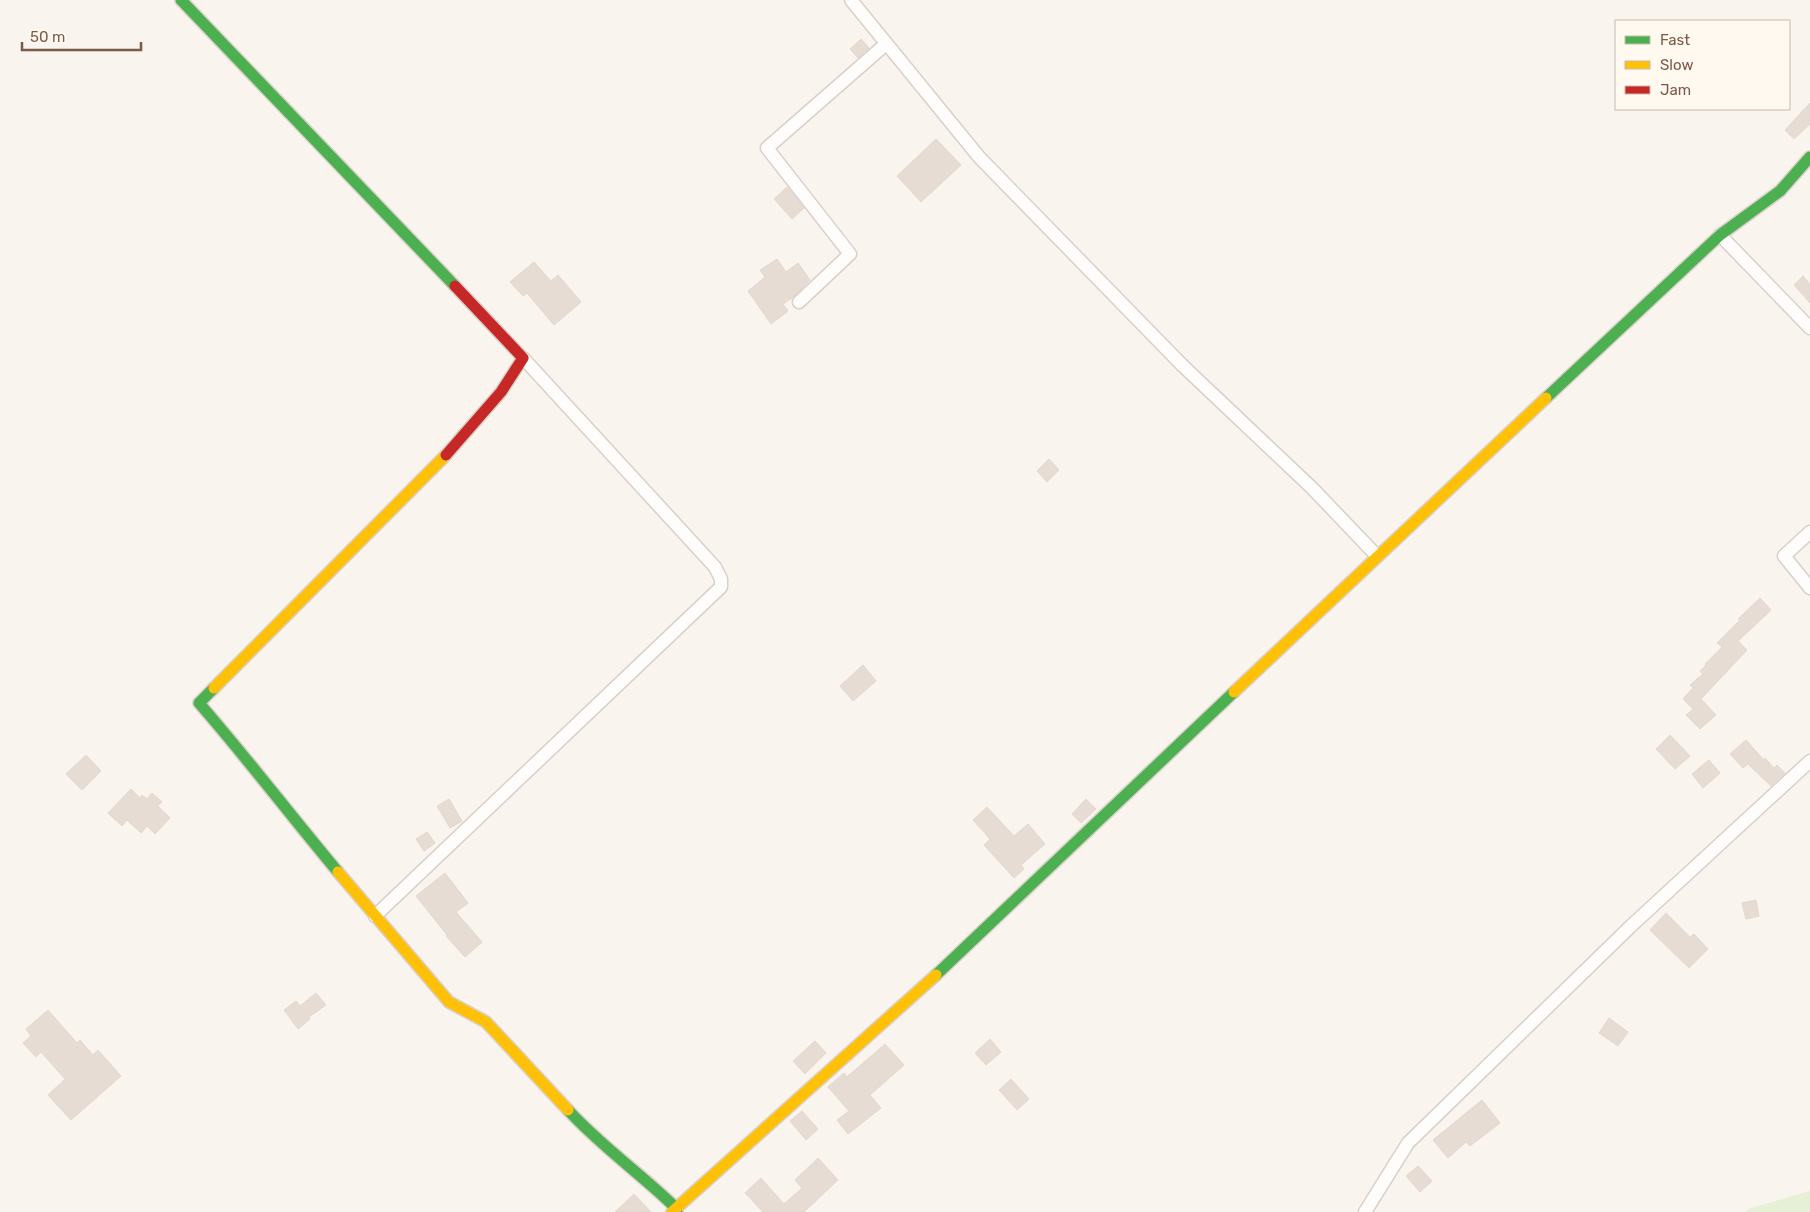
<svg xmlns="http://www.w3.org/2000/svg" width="1810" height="1212" font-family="Rubik,sans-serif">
  <rect width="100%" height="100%" fill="#f9f4ed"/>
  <path fill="#e6f0d6" d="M1810,1191V1212H1746L1748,1209Z"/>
  <g fill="#e6dcd4" stroke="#e3d7ce">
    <path d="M861,39L869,48L858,58L850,49Z"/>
    <path d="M1810,103V124L1794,139L1785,130Z"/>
    <path d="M936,139L961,165L921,202L897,176Z"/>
    <path d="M787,187L804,208L792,219L774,199Z"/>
    <path d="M777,259L786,272L798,263L810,280L792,298L783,304L788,311L771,324L748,291L765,277L760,270Z"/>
    <path d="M534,262L551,281L558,275L581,302L554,325L527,293L523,296L510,282Z"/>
    <path d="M1803,276L1810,284V303L1794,285Z"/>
    <path d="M1049,459L1059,470L1047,482L1037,471Z"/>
    <path d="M1760,598L1771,610L1738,641L1747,650L1701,699L1716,715L1700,729L1686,715L1693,709L1683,699L1693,688L1690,685L1703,674L1700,671L1706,665L1705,664L1722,647L1717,643L1740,620L1738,619Z"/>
    <path d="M863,665L876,681L853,701L840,686Z"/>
    <path d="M1670,735L1690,756L1675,769L1656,749Z"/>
    <path d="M1746,740L1764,760L1765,758L1774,768L1777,765L1785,773L1771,786L1748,764L1743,768L1730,754Z"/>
    <path d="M86,755L101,771L82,790L66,774Z"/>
    <path d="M1709,760L1720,773L1703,788L1692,774Z"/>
    <path d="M131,789L140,798L142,795L147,799L152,793L162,802L158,806L170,818L155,834L147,826L141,833L127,820L122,826L108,813Z"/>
    <path d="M449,799L462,821L450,828L437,806Z"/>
    <path d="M1086,799L1096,809L1081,823L1072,814Z"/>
    <path d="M987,807L1014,836L1028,824L1045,844L1021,865L1024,869L1014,878L984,845L990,839L973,820Z"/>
    <path d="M427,832L435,843L424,851L416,839Z"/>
    <path d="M445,873L468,903L456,912L482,942L465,957L446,936L447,935L416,896Z"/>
    <path d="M1756,900L1759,916L1746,919L1742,903Z"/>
    <path d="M1666,913L1690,937L1694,934L1708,949L1689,968L1650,930Z"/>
    <path d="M316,993L326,1005L309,1017L310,1019L298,1029L284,1010L296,1001L300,1006Z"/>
    <path d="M48,1010L77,1043L80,1040L93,1055L98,1050L121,1076L71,1120L48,1095L65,1079L41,1052L36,1057L23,1043L31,1036L26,1029Z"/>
    <path d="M1609,1018L1628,1032L1618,1046L1599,1033Z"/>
    <path d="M990,1039L1001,1052L986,1065L975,1053Z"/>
    <path d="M815,1041L826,1053L805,1074L793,1061Z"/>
    <path d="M885,1044L904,1065L870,1095L881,1108L848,1134L837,1120L849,1111L828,1087L844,1073L847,1077Z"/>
    <path d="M1011,1079L1029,1099L1017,1110L999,1090Z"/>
    <path d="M1482,1100L1500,1123L1470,1146L1466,1142L1448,1158L1433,1140Z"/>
    <path d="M802,1111L818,1129L806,1140L790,1121Z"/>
    <path d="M818,1158L838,1180L804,1212H763L745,1193L761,1178L784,1204L802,1188L795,1180Z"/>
    <path d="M1418,1166L1432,1181L1420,1192L1406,1176Z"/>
    <path d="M634,1194L651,1212H615Z"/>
  </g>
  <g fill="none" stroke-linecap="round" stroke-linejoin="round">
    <g stroke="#d8d0ca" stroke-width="15">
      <g id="street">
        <path d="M851,0L979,157L1182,365L1312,488L1377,556"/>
        <path d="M1720,235L1810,328"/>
        <path d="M799,302L850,254L767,148L886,44"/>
        <path d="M1810,532L1784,556L1810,588"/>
        <path d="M375,916L721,587V579L715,567L523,358"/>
        <path d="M1365,1212L1408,1143L1631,926L1810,761"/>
      </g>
    </g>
    <g stroke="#d9d0c9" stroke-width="14">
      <g id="fast">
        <path d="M181,0L455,286"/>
        <path d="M1546,398L1720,235L1780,191L1810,157"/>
        <path d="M214,688L199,703C247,758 291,816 338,872"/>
        <path d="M936,975L1234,692"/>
        <path d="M568,1110C601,1146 641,1174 676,1208L677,1212"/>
      </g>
    </g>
    <g stroke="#d9d0c9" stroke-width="14">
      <g id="slow">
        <path d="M214,688L446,455"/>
        <path d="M1234,692L1546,398"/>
        <path d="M338,872L449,1002L486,1022L568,1110"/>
        <path d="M672,1212L936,975"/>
      </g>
    </g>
    <g stroke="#d9d0c9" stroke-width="14">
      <path id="jam" d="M446,455L501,392L523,358L455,286"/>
    </g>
    <use href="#street" stroke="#fefdfc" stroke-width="12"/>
    <use href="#fast" stroke="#4caf50" stroke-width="11"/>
    <use href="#slow" stroke="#ffc107" stroke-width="11"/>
    <use href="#jam" stroke="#c62828" stroke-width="11"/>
  </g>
  <rect x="1615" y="20" width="175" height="90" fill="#fff9f0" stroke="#cab9ad"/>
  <rect x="1625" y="36" width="25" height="8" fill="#4caf50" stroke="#cab9ad"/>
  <text x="1660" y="45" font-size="15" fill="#7b5a49">Fast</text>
  <rect x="1625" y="61" width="25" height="8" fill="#ffc107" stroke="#cab9ad"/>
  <text x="1660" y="70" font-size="15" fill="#7b5a49">Slow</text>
  <rect x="1625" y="86" width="25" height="8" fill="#c62828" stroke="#cab9ad"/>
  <text x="1660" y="95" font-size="15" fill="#7b5a49">Jam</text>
  <path d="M22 42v8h119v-8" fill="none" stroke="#7b5a49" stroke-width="2.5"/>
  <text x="30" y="42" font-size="15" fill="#7b5a49" stroke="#fff9f0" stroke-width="4" paint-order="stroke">50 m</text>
</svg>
